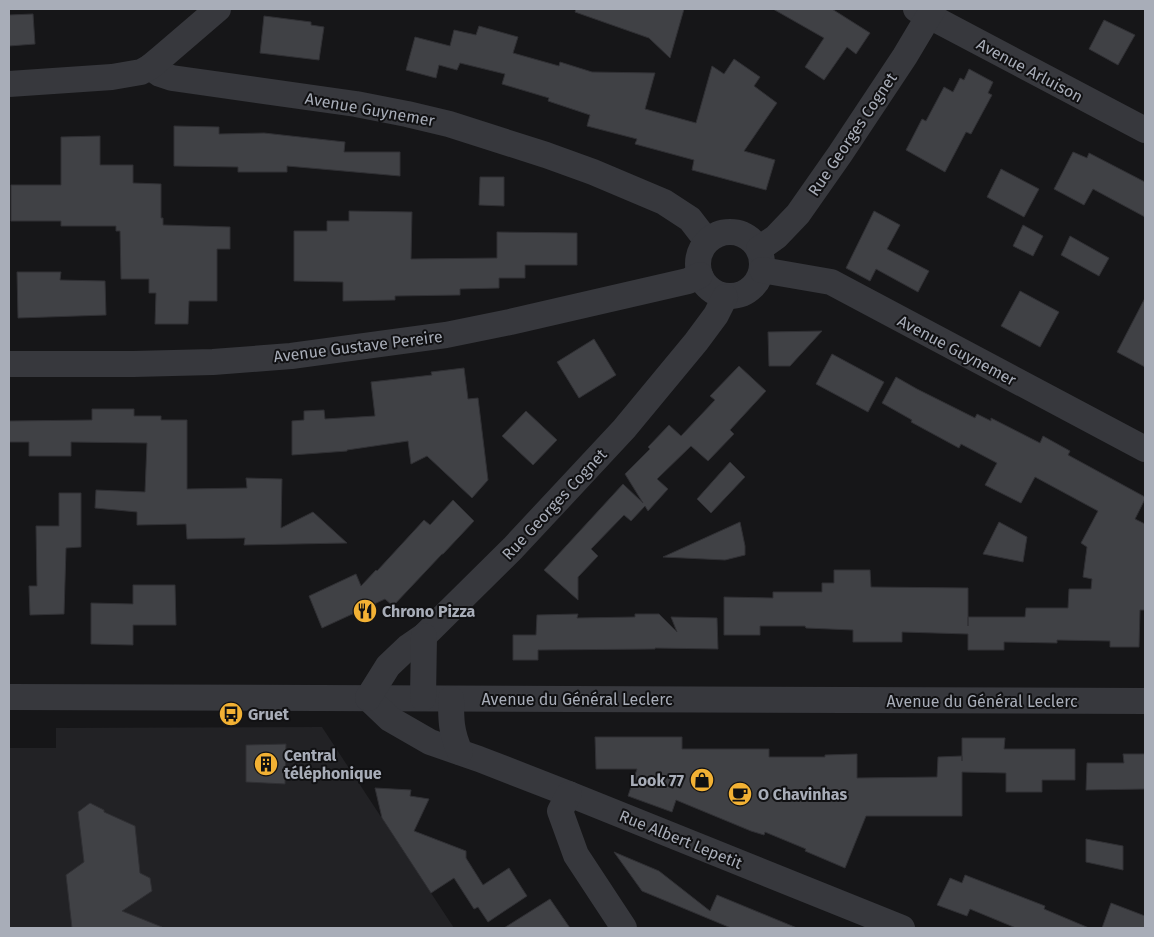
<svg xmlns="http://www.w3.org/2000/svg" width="1154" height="937" font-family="'Fira Sans',sans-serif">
  <rect width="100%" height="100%" fill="#161618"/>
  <path fill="#222225" d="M322,727L454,928H9V748H56V728Z"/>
  <g fill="#404145" stroke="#303034">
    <path d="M576,9H684L670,58L649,38L575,12Z"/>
    <path d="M773,9H832L870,33L856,54L847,47L824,80L805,67L824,38Z"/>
    <path d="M33,14L35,44L9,46V15Z"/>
    <path d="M264,16L311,22V25L324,27L319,60L260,53Z"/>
    <path d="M1104,20L1135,35L1118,65L1089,49Z"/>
    <path d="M479,26L518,37L513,53L559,66L560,62L592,72L655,73L645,109L696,123L712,66L724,74L734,59L760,77L754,86L777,103L744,151L775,160L766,190L692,170L694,160L635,144L637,139L587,126L590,115L548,101L549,98L502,84L505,74L460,63L457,70L439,65L436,78L406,70L415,37L450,46L454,30L476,35Z"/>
    <path d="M969,69L993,82L988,93L992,95L971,134L966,132L945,172L906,150L922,119L926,121L944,87L953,92L960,78L964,80Z"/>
    <path d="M174,126L219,127V134L264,133L345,142L344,152H400V176L287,166V172H238V167L174,166Z"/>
    <path d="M100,136V165H133V183L161,184V218H163V225L230,227V249H217V301H189L188,324H155L156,293H149V279H121L120,231H116V226H61V221H11V185H61V137Z"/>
    <path d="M1073,152L1087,158L1089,153L1145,182V217L1093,189L1084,205L1054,189Z"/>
    <path d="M1001,169L1039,189L1024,217L987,197Z"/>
    <path d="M480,177H504V206L479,205Z"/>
    <path d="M349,211L412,212L411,259L497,258V232L577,233V265H525V278H499V288L460,289V295L395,296V300L343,301V282L294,281V231H327V221H349Z"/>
    <path d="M874,211L900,225L887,249L929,271L918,292L876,269L870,281L846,268Z"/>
    <path d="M1023,225L1043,236L1033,256L1013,246Z"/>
    <path d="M1070,236L1109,258L1099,276L1061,255Z"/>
    <path d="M17,272H61L60,280L105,281L106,315L18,318Z"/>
    <path d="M1020,291L1059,312L1040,347L1001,326Z"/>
    <path d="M1145,298V367L1117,352Z"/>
    <path d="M822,331L790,366H769L768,332Z"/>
    <path d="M594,339L616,375L579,398L557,362Z"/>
    <path d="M832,354L884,382L868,412L816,384Z"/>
    <path d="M739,366L766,391L730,430L734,434L708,461L691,446L657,479L668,489L648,511L645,506L631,521L624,515L591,549L598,556L578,577V600L544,570L623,484L643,503L625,474L650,449L648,447L669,425L681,436L715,400L710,396Z"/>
    <path d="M464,368L468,399L478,398L488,480L472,498L427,456L411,464L408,441L347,450V451L292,455V421L304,420V411L324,410L325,419L375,416L371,382L432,375L431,372Z"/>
    <path d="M896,377L917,389L975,418L977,414L991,421V418L1040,443L1043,436L1070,451L1068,455L1145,497V499L1135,519L1145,524V610H1140L1139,647H1110V641L1057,640V643L1004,642V650H968V634L902,632V642H853V630L806,628L805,626H760V635H724V597L773,598V592H822V583H834V570H870L871,587L968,588V626V617H1025L1026,608H1068L1069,589H1091L1092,579L1083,577L1087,547L1081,543L1098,511L1035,477L1021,503L985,485L997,463L961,444L959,448L911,422L912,420L882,403Z"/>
    <path d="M92,409H134V416H161V420H187V489L247,488L246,478L282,479L281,528L313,512L347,543L244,545L245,538L187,539L186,524L137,525V512L95,508L96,490L145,492L147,443L71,442V456H29V442H9V421L92,420Z"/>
    <path d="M526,411L557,440L533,465L502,436Z"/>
    <path d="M730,462L745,477L711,513L697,499Z"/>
    <path d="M59,493H81V547L66,548L64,614L30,615L29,586H37L36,526H59Z"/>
    <path d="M453,500L474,521L443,554H442L393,606L385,599L322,628L309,596L356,574L361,586L376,570L377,571L424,520L430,525Z"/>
    <path d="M740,522L745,546V555L725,560L663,557Z"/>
    <path d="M999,522L1027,537L1023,562L983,554Z"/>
    <path d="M133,585H175L176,625H133V645L91,644V603L133,604Z"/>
    <path d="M578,614L577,618L635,617V614H659L677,632L671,617L717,618L718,649L655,648V649L538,650V660H513V635H536L537,615Z"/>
    <path d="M595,737H682V749H769V757H825V755L857,754V778L937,777L938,757L962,756V761V738H1005L1004,749H1075V780H1042V792H1006V773L962,772V816H866L845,868L805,851L806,849L765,832L764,835L751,831L676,800L672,812L628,796L637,769H596Z"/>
    <path d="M286,744L285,784L246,782V745Z"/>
    <path d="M1123,754H1145V789L1086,790L1087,763H1124Z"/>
    <path d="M375,788L411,790L410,796L429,799L414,831L466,851V858L483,885L509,868L527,896L488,922L478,907L474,909L454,878L431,893L382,818Z"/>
    <path d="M90,803L104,810V812L135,826L140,873L150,878L152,891L122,911L162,927V928H72L66,875L84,862L78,812Z"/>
    <path d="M1086,839L1123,846V870L1086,862Z"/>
    <path d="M614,852L659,871L710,911L717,895L797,928H731L642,891Z"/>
    <path d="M965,875L1045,906L1044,909L1089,928H1016L970,909L967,916L937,905L950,878L962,883Z"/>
    <path d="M550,899L570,928H504Z"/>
    <path d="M1111,903L1145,916V928H1102Z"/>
  </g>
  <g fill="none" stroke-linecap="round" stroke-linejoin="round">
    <g stroke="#37383d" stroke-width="26">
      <path d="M916,9L1145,130"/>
      <path d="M150,67L160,74L172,78L356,104L407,114L449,124L546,155L593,172L664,202L690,219L707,241"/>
      <path d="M9,84L112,77L141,72L150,67L162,57L218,9"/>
      <circle cx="730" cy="264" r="32"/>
      <path d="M759,249L776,237L798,214L840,154L905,56L933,9"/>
      <path d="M762,270L831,282L1145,449"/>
      <path d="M9,364H133L213,362L291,356L446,335L510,322L688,281L700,275"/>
      <path d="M9,697L1145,701"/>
      <path d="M368,698L390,719L430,742L479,759L569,794L902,928"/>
      <path d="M368,698L388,666L408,647L424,636L513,548L624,429L696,342L716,315L725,297"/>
      <path d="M423,698L424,636"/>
      <path d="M451,699C451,720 451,732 460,752"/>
      <path d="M569,794L560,811L576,855L624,928"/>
    </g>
  </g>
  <defs>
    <g id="restaurant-disc" transform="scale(1.25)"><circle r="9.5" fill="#f2b134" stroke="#111113"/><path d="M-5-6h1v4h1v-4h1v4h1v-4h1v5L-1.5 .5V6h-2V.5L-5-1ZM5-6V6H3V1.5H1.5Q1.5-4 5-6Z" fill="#111"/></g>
    <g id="bus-disc" transform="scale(1.25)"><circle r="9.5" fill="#f2b134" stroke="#111113"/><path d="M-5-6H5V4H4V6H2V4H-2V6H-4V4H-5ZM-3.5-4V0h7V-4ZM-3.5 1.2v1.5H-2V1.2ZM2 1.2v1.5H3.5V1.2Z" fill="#111"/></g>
    <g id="building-disc" transform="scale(1.25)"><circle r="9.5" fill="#f2b134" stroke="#111113"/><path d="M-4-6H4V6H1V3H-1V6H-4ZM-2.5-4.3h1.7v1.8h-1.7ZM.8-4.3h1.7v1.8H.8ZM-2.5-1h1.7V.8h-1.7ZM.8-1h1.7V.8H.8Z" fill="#111"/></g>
    <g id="shop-disc" transform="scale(1.25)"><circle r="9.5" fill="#f2b134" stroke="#111113"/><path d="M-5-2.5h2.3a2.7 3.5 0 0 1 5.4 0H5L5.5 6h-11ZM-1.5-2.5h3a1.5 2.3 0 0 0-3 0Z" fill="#111"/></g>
    <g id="cafe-disc" transform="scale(1.25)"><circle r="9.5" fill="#f2b134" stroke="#111113"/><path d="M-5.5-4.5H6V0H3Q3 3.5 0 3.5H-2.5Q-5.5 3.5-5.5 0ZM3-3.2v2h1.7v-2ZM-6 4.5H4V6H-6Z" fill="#111"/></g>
  </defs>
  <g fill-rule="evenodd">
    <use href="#restaurant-disc" x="365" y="611"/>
    <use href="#bus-disc" x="231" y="714"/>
    <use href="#building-disc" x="266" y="764"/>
    <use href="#shop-disc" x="702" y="780"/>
    <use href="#cafe-disc" x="740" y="794"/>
  </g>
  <g text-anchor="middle" stroke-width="4" stroke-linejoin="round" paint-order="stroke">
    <g font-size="16" fill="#a8adb8" stroke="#111113">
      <text transform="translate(1030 70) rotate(28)" y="6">Avenue Arluison</text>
      <text transform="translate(370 109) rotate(10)" y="6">Avenue Guynemer</text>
      <text transform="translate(852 134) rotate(-56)" y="6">Rue Georges Cognet</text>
      <text transform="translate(358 346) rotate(-7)" y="6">Avenue Gustave Pereire</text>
      <text transform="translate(957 350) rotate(28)" y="6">Avenue Guynemer</text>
      <text transform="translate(554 504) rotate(-47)" y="6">Rue Georges Cognet</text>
      <text x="577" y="705">Avenue du Général Leclerc</text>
      <text x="982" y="707">Avenue du Général Leclerc</text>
      <text transform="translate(681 839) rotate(22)" y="6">Rue Albert Lepetit</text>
    </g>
    <g font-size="16" font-weight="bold" fill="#a8adb8" stroke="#111113" text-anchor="start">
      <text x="382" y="617">Chrono Pizza</text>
      <text x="248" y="720">Gruet</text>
      <text x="284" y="761">Central<tspan x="284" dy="18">téléphonique</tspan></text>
      <text x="684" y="786" text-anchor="end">Look 77</text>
      <text x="758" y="800">O Chavinhas</text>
    </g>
  </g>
  <rect width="1154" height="937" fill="none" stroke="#a8adb8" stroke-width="20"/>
</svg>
